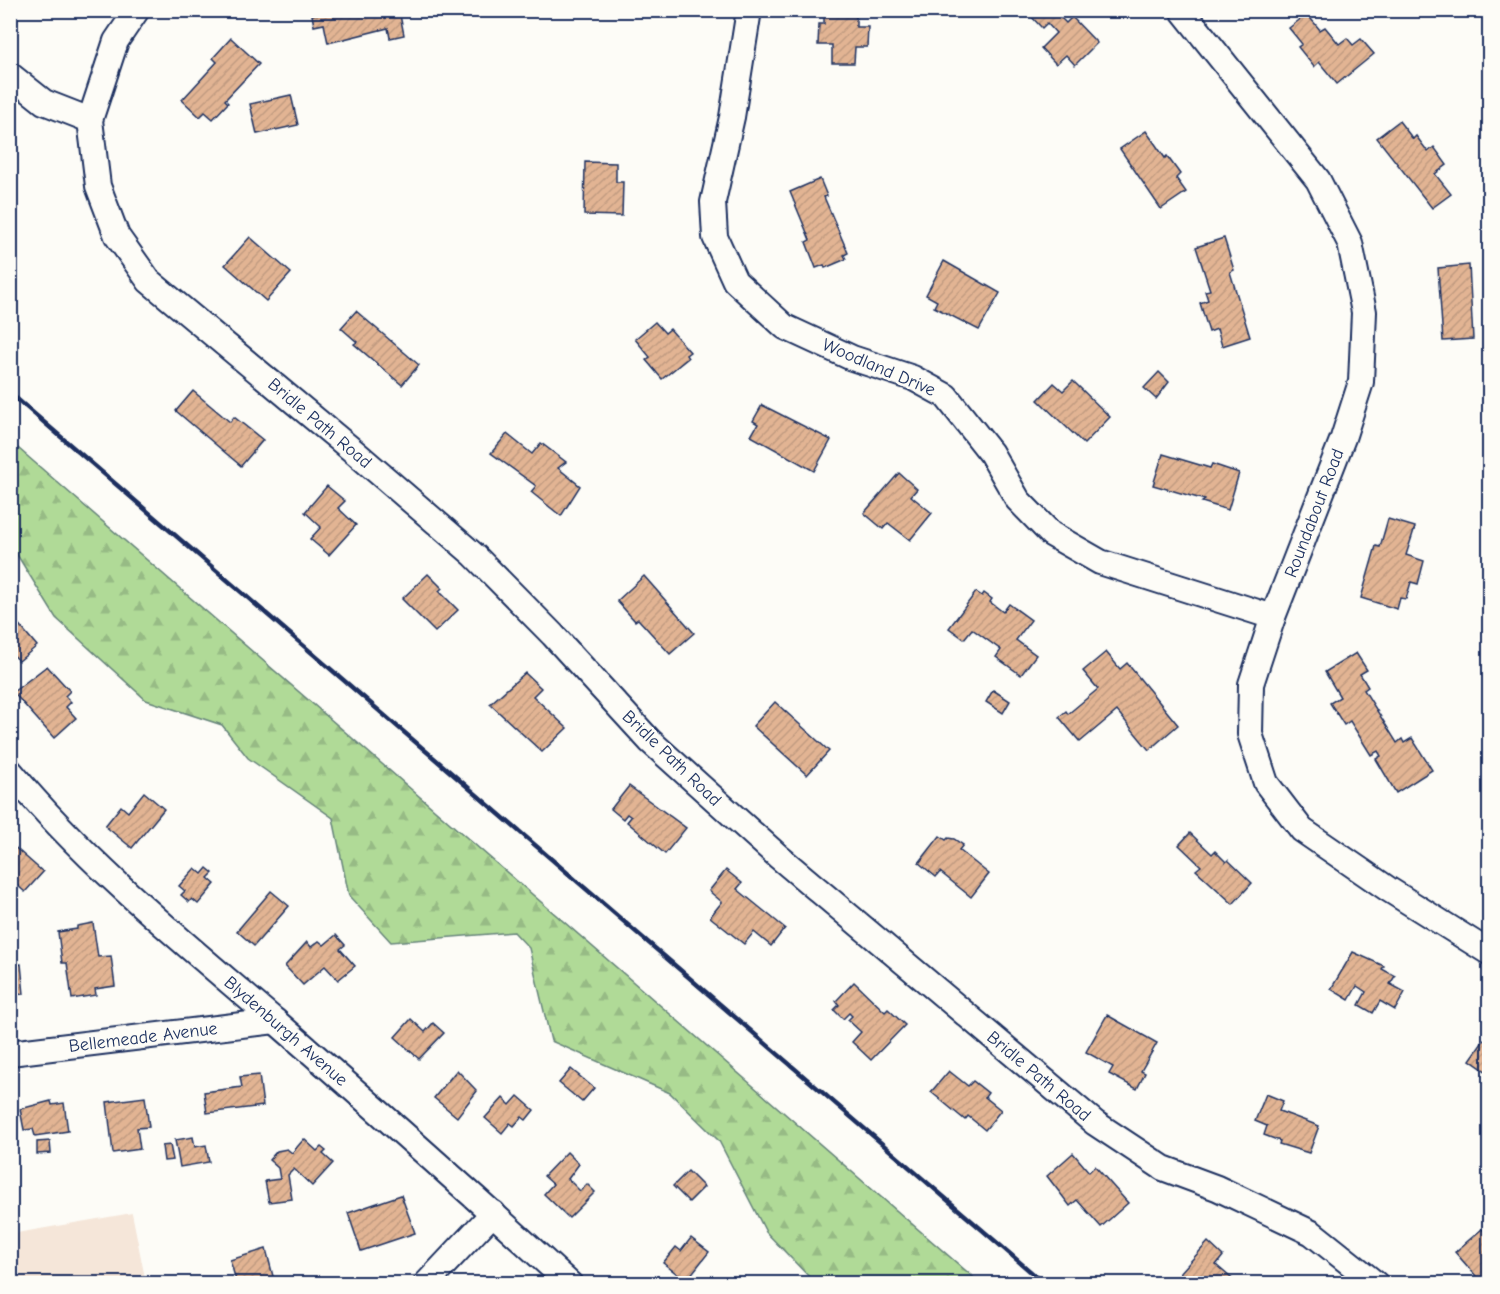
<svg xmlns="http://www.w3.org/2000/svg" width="1500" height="1294" font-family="'Comic Neue',sans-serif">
  <defs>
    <pattern id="forest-firs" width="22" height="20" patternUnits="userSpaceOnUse" patternTransform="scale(1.5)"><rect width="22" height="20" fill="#b0da97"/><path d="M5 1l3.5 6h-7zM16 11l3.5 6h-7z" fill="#97bb85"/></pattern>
    <pattern id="building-hatch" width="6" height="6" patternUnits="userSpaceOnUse" patternTransform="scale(1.5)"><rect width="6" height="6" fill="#e2b493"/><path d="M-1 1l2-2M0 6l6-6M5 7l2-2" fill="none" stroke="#c19b81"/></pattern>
  </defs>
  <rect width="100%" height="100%" fill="#fdfcf7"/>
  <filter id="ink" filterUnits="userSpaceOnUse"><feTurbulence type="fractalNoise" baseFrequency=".0167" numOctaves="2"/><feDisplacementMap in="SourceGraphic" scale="12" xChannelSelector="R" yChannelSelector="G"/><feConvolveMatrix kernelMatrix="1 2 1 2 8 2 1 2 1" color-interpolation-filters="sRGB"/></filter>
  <g filter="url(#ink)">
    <path fill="#f5e6d9" d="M132,1213L146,1283H11V1234Z"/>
    <path fill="url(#forest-firs)" stroke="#66847a" stroke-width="1.5" d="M11,442L980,1283H815L766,1232L719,1141L670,1093L551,1041L529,948L514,932L391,942L349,896L333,818L248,758L222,725L146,700L56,618L11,545Z"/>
    <g fill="url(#building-hatch)" stroke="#1b2f5e" stroke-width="1.5">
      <path d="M334,10H399L404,35L390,38L388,28L328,43L324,24L314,26L312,15Z"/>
      <path d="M824,10H856V27H868L867,47H855L854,63H832V45H818L819,24H824Z"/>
      <path d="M1030,10H1060L1057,14L1066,23L1072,17L1097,43L1075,65L1066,55L1056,64L1041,48L1056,33L1047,23L1042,28L1028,13Z"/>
      <path d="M1307,14L1320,30L1325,27L1339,44L1347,38L1353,45L1361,39L1374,54L1337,84L1319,62L1314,67L1298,47L1302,44L1289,28Z"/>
      <path d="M231,38L259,64L225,100L228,103L213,119L205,112L200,117L182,100L217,62L213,58Z"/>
      <path d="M291,95L298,125L257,134L250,104Z"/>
      <path d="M1399,121L1413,139L1416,136L1428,152L1434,147L1447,165L1435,174L1451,194L1432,208L1377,138Z"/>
      <path d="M1146,131L1165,158L1167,156L1180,174L1176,178L1186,192L1161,209L1120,149Z"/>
      <path d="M585,162L616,163V182H623L622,216L584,215Z"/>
      <path d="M820,179L827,196L824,197L848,253L844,255L846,259L825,268L824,265L816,268L806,242L810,240L790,192Z"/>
      <path d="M250,237L291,273L266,301L225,265Z"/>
      <path d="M1224,238L1234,270L1230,272L1250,337L1222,346L1217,329L1209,332L1200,303L1208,300L1205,291L1210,290L1196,247Z"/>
      <path d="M944,261L1000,293L979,330L934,307L937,301L926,295Z"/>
      <path d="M1469,265L1473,339L1443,341L1438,268Z"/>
      <path d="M356,311L419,365L402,385L354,344L357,342L341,328Z"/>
      <path d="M655,322L665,333L670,329L690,352L686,355L688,358L662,379L646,360L650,357L635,339Z"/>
      <path d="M1159,372L1169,382L1156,399L1144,388Z"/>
      <path d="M1073,381L1110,417L1084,444L1038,400L1054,383L1063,391Z"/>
      <path d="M193,391L230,422L234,417L263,440L241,466L176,411Z"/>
      <path d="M762,405L831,440L814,471L751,436L758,424L753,421Z"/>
      <path d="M507,434L532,454L541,443L566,462L558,468L580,486L561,516L531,492L536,486L491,453Z"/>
      <path d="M1163,454L1210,468L1212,464L1239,473L1228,510L1202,502L1205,500L1153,485Z"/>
      <path d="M899,473L917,489L911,496L932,513L910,540L888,523L883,529L864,513Z"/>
      <path d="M327,486L345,501L338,508L356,525L329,555L310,539L321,527L305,512Z"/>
      <path d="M1388,519L1415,527L1406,555L1424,561L1418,584L1411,582L1406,599L1400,598L1397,609L1361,598L1376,546L1380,547Z"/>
      <path d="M428,574L442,588L439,591L458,610L435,632L402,599Z"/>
      <path d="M644,576L694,633L670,654L638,619L635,621L617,601Z"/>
      <path d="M976,592L982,596L984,593L992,599L990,602L1003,612L1009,604L1031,620L1016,640L1036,655L1021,675L996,657L1001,650L972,629L964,639L949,628Z"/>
      <path d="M10,614L37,646L19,661L10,651Z"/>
      <path d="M1106,652L1120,669L1127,663L1178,725L1149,750L1117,711L1080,742L1059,717L1066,711L1068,714L1098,689L1083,671Z"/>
      <path d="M1356,653L1367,670L1360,674L1368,687L1364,690L1397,743L1402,739L1404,743L1412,738L1432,770L1396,793L1376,759L1381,756L1378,751L1371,755L1350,721L1344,725L1330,703L1340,697L1325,672Z"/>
      <path d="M47,666L70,691L65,696L71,702L66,707L76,718L54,738L13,692Z"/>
      <path d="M525,673L541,688L533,696L567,728L542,752L490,704Z"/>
      <path d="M993,690L1010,701L1003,713L986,702Z"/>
      <path d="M775,702L829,751L807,775L753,726Z"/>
      <path d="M629,786L686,828L665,854L627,822L631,817L627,814L623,819L611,809Z"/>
      <path d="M144,792L164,809L132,848L105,826L121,806L128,812Z"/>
      <path d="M1190,833L1212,854L1215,851L1226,862L1228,860L1252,883L1233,904L1196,870L1201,866L1179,845Z"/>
      <path d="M940,836L946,840L948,838L954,839L963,845L959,850L989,874L971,897L940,872L936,877L919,863Z"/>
      <path d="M10,843L43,872L25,892L10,879Z"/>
      <path d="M195,868L202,874L207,868L213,873L208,878L215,884L198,904L192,899L189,902L181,895L185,891L179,886Z"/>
      <path d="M726,870L742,883L737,889L785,928L771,946L754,932L744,944L710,917L722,902L709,891Z"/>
      <path d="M271,891L289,906L254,946L237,931Z"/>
      <path d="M93,923L98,957L111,956L115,986L95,989L96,995L72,999L67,963H62L58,932L77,929V926Z"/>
      <path d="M336,935L345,945L340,949L355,966L338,980L325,966L303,985L285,966L307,942L311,947L319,941L324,945Z"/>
      <path d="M1353,952L1384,966L1382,969L1395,976L1390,984L1405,992L1395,1010L1380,1001L1373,1013L1359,1005L1366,992L1357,986L1349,1000L1331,989Z"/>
      <path d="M21,964L24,994L10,995V965Z"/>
      <path d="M854,982L885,1012L888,1009L905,1025L871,1060L852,1042L861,1032L848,1020L852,1016L849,1013L843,1019L834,1010L839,1005L836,1001Z"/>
      <path d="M1107,1015L1157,1043L1141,1071L1145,1073L1137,1089L1109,1074L1113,1067L1086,1052Z"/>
      <path d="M411,1019L425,1032L433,1023L444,1033L419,1059L395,1037Z"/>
      <path d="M1484,1040L1490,1044V1074L1470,1060Z"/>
      <path d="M571,1069L594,1088L582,1102L559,1083Z"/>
      <path d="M457,1070L477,1091L457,1117L434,1098Z"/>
      <path d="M949,1071L968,1086L973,1081L988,1093L985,1097L1001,1110L985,1130L968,1116L965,1120L931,1092Z"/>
      <path d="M259,1075L263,1106L207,1113L204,1092L242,1087L240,1077Z"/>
      <path d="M1266,1094L1283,1101L1279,1111L1319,1126L1309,1153L1279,1144L1280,1141L1264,1135L1267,1126L1255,1121Z"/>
      <path d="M518,1096L534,1110L526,1120L522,1117L514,1126L510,1123L502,1133L485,1118L503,1098L510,1105Z"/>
      <path d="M145,1097L149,1127L137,1128L140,1149L113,1153L107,1102Z"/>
      <path d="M51,1101L52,1105L64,1103L68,1131L35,1136L33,1129L24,1130L20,1109Z"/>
      <path d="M193,1137L195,1147L206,1145L209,1162L180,1167L175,1140Z"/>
      <path d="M304,1139L317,1151L321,1147L326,1151L323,1154L333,1163L312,1186L294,1169L288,1175L292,1199L269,1202L265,1181L280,1179L278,1168L269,1160L277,1151L287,1149L292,1153Z"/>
      <path d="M50,1141L51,1153L37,1154V1142Z"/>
      <path d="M170,1145L173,1160L164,1161L162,1146Z"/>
      <path d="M567,1152L579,1164L568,1179L580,1191L587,1184L595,1192L569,1218L544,1194L553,1184L544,1176Z"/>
      <path d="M1073,1153L1089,1172L1095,1166L1128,1203L1101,1227L1077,1200L1070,1206L1047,1176Z"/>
      <path d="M688,1171L704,1187L689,1202L673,1186Z"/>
      <path d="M401,1195L415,1233L361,1251L348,1213Z"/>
      <path d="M1482,1229L1490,1237V1284H1483L1455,1252Z"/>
      <path d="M691,1238L709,1252L686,1281L663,1263L676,1247L681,1251Z"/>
      <path d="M1208,1242L1223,1256L1216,1265L1238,1284H1180L1185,1278L1180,1273Z"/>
      <path d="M266,1249L275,1284H237L230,1260Z"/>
    </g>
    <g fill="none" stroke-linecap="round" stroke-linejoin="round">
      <g stroke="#1b2f5e" stroke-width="28">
        <g id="street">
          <path d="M137,10L116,41L90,120L98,186L117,236L149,281L357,454L474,555L553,635L650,741L779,857L1095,1123L1163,1168L1217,1188L1312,1233L1376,1284"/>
          <path d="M749,10L732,117L713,202L715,237L735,281L785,327L852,358L913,378L946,396L991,453L1018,500L1051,534L1100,562L1273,617"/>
          <path d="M1182,10L1318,180L1350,243L1364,312L1361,382L1343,438L1273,617L1251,684L1250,734L1266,783L1302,830L1388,889L1490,953"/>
          <path d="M10,75L44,102L90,120"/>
          <path d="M10,771C87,864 183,942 274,1020C374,1107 472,1194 570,1284"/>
          <path d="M10,1053L275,1021"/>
          <path d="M426,1284L493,1213"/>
        </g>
      </g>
      <use href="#street" stroke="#fdfcf7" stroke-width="24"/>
      <path stroke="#1b2f5e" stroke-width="4.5" d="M10,393L1045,1284"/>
    </g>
  </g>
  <g text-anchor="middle" stroke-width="5" stroke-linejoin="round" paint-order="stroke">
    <g font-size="18" fill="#1b2f5e" stroke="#fdfcf7">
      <text transform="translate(879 367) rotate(23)" y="6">Woodland Drive</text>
      <text transform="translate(320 423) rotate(40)" y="6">Bridle Path Road</text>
      <text transform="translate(1314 513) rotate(-69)" y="6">Roundabout Road</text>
      <text transform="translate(672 758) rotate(44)" y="6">Bridle Path Road</text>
      <text transform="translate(286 1031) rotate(41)" y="6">Blydenburgh Avenue</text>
      <text transform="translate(143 1037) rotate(-7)" y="6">Bellemeade Avenue</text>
      <text transform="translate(1039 1076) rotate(40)" y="6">Bridle Path Road</text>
    </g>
  </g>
  <rect width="1500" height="1294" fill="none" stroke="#fdfcf7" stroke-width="36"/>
  <rect x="18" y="18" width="1464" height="1258" fill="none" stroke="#1b2f5e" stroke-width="2" filter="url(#ink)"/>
</svg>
